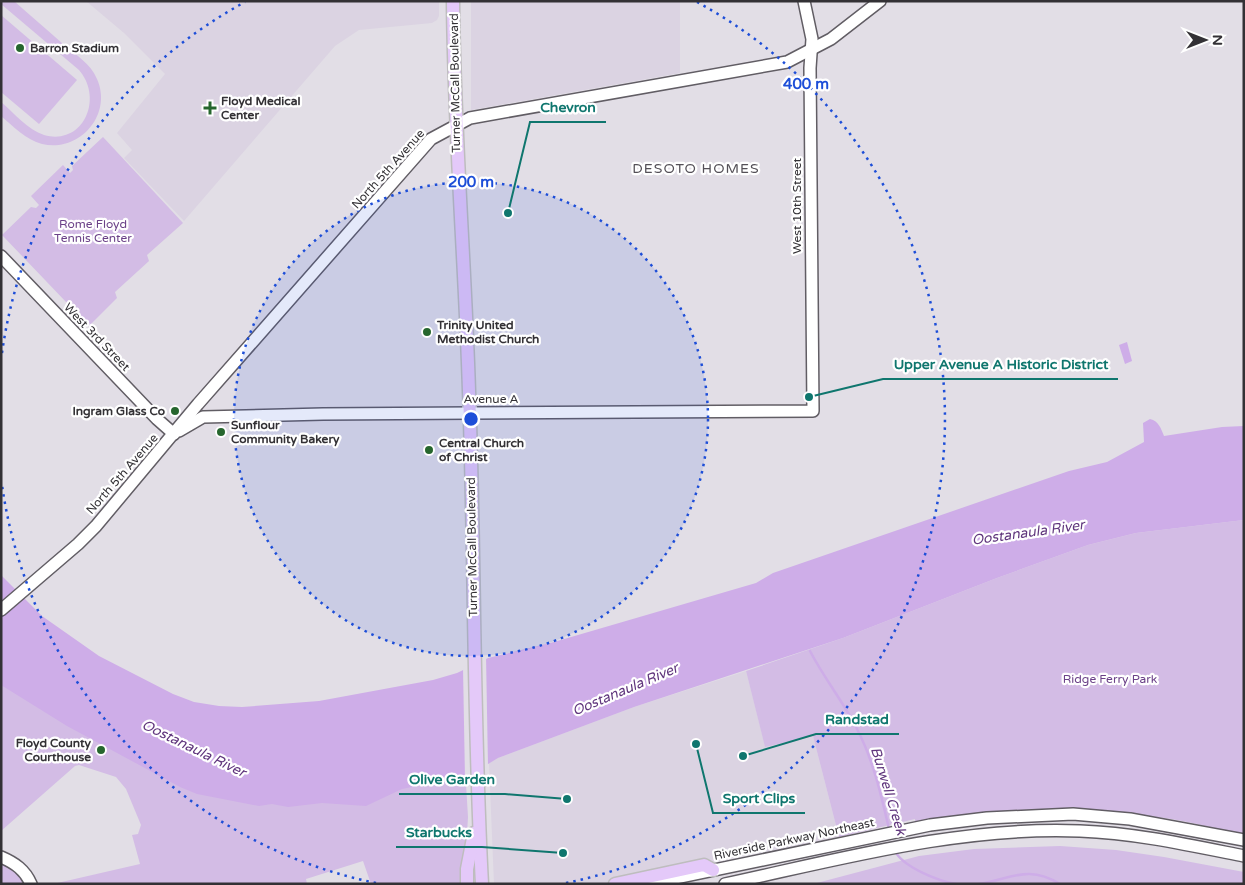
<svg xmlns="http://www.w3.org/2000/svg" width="1245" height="885" font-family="'Varela Round',sans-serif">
  <rect width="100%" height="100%" fill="#e2dee6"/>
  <g fill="#dbd3e2">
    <path d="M86,1H439V16L437,20L432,23L359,30L335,46L184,221L124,158L132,150L117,133L165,74L124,33Z"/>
    <path d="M471,1H680V73L471,110Z"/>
    <path d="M746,671L765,746L813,736L839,837L601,884H494L489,763L498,758L634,707Z"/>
  </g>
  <g fill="#d3bce5">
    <path d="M1,1H14C30,15 47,30 63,44C75,54 91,64 97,79C113,115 79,153 42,144C26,140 13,126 1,116V102C14,113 28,130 44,135C83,146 104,99 79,70L1,4Z"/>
    <path d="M1,15L77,80L39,124L1,92Z"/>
    <path d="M103,137L183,223L147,255L149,261L115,292L117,298L89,326L2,235L31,207L36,208L39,205L31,196L63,165L70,173L73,170L72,166Z"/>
    <path d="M1244,520V834C1221,830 1199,824 1177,820C1091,806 1000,805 915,823V819L839,837L813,736L765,747L746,671L843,638L997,578L1088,545L1136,533Z"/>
    <path d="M1,622L258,777L463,734L468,817L464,884H371L363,861L306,879L307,884H53L140,864L132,835L138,834L141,825L126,789L116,777L79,765L75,766L1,831Z"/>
    <path d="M1060,846L1116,850L1164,857L1244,872V884H813L919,856L974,849Z"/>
    <path d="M1,861L16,870L26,884H1Z"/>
  </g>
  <g fill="#ceade8">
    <path d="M1127,342L1132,361L1125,364L1119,345Z"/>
    <path d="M1150,419C1159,421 1161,429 1164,436L1222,427L1244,426V520L1136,533L1088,545L997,578L843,638L634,707L498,758L470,775L402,789L366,806L322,803L288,807L272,804L259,806L197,794L180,787L67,726L1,685V575L42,616L99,656L173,694L194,702L219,706L242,707L319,701L433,680L457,673L488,658L554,642L756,583L773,573L1069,471L1107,462L1144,442L1143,423Z"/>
  </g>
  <path fill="#e2dee6" d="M486,656L488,766L471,777L465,779L463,667Z"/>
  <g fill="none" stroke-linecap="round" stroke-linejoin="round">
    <g stroke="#ceade8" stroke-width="2.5">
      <path d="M810,651C824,678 842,700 856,727C873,759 881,794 889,829"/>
      <path d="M895,851C903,867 938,881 956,884"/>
      <path d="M979,884C1011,879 1028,864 1060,884"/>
    </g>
    <g stroke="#615d64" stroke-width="14">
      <g id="secondary">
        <path d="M1,256L157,419L174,434"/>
        <path d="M179,431L203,417L323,414L813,411L810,68L812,39L804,1"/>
        <path d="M1,610L78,544L96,526L198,404L431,139L470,118L787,62L831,39L880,1"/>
        <path d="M1,857C15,863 25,870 31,884"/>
        <path d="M647,884L930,825L987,818L1073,814L1130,819L1244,840"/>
        <path d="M725,884C841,859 961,826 1080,831C1135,833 1189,845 1244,856"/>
      </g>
    </g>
    <g stroke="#bebdbe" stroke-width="15">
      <g id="primary">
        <path d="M453,1C454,132 465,261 469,391C475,555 473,720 482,884"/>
        <path d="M467,884V869L474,833"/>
        <path d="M615,884L704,865L713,870"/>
      </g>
    </g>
    <use href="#secondary" stroke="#fff" stroke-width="11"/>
    <use href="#primary" stroke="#e4c9f9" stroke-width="12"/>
  </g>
  <circle cx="471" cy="419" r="237" fill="#1d4ed8" fill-opacity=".12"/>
  <g fill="none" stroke="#1d4ed8" stroke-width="2.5" stroke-dasharray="2.5 5">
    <circle cx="471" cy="419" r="237"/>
    <path d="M376 883A474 474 0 0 1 2 485M2 353A474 474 0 0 1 245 2M697 2A474 474 0 0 1 566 883"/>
  </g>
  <g fill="#26662e" stroke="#fff" stroke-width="2">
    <circle cx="20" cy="48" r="5"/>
    <path d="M207.5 100.5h5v5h5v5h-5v5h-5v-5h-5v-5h5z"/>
    <circle cx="427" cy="332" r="5"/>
    <circle cx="175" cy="411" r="5"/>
    <circle cx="221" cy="432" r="5"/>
    <circle cx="429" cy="450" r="5"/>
    <circle cx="101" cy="750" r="5"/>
  </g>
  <g text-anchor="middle" stroke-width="4.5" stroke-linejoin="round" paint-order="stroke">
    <g font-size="12" font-weight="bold" fill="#333135" stroke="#fff" text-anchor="start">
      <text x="30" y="52">Barron Stadium</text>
      <text x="221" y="105">Floyd Medical<tspan x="221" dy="14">Center</tspan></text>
      <text x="437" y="329">Trinity United<tspan x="437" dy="14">Methodist Church</tspan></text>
      <text x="165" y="415" text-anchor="end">Ingram Glass Co</text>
      <text x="231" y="429">Sunflour<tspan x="231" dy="14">Community Bakery</tspan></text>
      <text x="439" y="447">Central Church<tspan x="439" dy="14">of Christ</tspan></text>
      <text x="91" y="747" text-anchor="end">Floyd County<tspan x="91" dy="14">Courthouse</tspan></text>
    </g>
    <g font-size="12" fill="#333135" stroke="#fff">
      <text transform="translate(455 83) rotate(-91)" y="4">Turner McCall Boulevard</text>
      <text transform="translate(388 169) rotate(-48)" y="4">North 5th Avenue</text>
      <text transform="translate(797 206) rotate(-90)" y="4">West 10th Street</text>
      <text transform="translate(97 337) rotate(46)" y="4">West 3rd Street</text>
      <text x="491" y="403">Avenue A</text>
      <text transform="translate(122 474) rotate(-49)" y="4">North 5th Avenue</text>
      <text transform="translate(472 547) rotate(-91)" y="4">Turner McCall Boulevard</text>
      <text transform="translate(794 839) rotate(-12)" y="4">Riverside Parkway Northeast</text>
    </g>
    <g font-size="12" fill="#6b4188" stroke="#fff">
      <text x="93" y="228">Rome Floyd<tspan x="93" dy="14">Tennis Center</tspan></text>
      <text x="1110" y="683">Ridge Ferry Park</text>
    </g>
    <g font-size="14" letter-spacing="1" fill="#545057" stroke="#fff">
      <text x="696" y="173">DESOTO HOMES</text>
    </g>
    <g font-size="14" font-style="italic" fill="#60367d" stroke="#fff">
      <text transform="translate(1028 532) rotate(-8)" y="5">Oostanaula River</text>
      <text transform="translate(625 689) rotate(-23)" y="5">Oostanaula River</text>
      <text transform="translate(194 748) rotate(26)" y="5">Oostanaula River</text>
      <text transform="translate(889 791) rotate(73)" y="5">Burwell Creek</text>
    </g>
  </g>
  <circle cx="471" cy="419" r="8" fill="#1d4ed8" stroke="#fff" stroke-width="2.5"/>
  <g font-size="15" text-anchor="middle" font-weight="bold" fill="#1d4ed8" stroke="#fff" stroke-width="4.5" stroke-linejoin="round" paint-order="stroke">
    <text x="806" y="89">400 m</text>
    <text x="471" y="187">200 m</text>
  </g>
  <path fill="none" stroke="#0f766e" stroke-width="2" d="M508 213L530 122H606M809 397L883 379H1118M743 756L816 734H899M567 799L505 794H399M696 744L713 813H805M563 853L482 847H396"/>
  <g fill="#0f766e" stroke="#fff" stroke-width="2">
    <circle cx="508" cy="213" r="5"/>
    <circle cx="809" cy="397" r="5"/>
    <circle cx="743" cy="756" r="5"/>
    <circle cx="567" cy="799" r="5"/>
    <circle cx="696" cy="744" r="5"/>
    <circle cx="563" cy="853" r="5"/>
  </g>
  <g font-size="14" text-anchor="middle" font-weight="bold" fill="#0f766e" stroke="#fff" stroke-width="4.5" stroke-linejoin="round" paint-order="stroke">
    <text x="568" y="112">Chevron</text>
    <text x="1001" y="369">Upper Avenue A Historic District</text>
    <text x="857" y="724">Randstad</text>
    <text x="452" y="784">Olive Garden</text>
    <text x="759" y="803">Sport Clips</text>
    <text x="439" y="837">Starbucks</text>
  </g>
  <rect width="1245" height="885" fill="none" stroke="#333135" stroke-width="5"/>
  <g transform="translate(1205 40) rotate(90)" stroke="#ffffff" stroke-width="4" paint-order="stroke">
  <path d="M0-4L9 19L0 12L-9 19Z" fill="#333135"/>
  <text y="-8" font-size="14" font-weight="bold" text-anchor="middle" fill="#333135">N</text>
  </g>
</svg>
